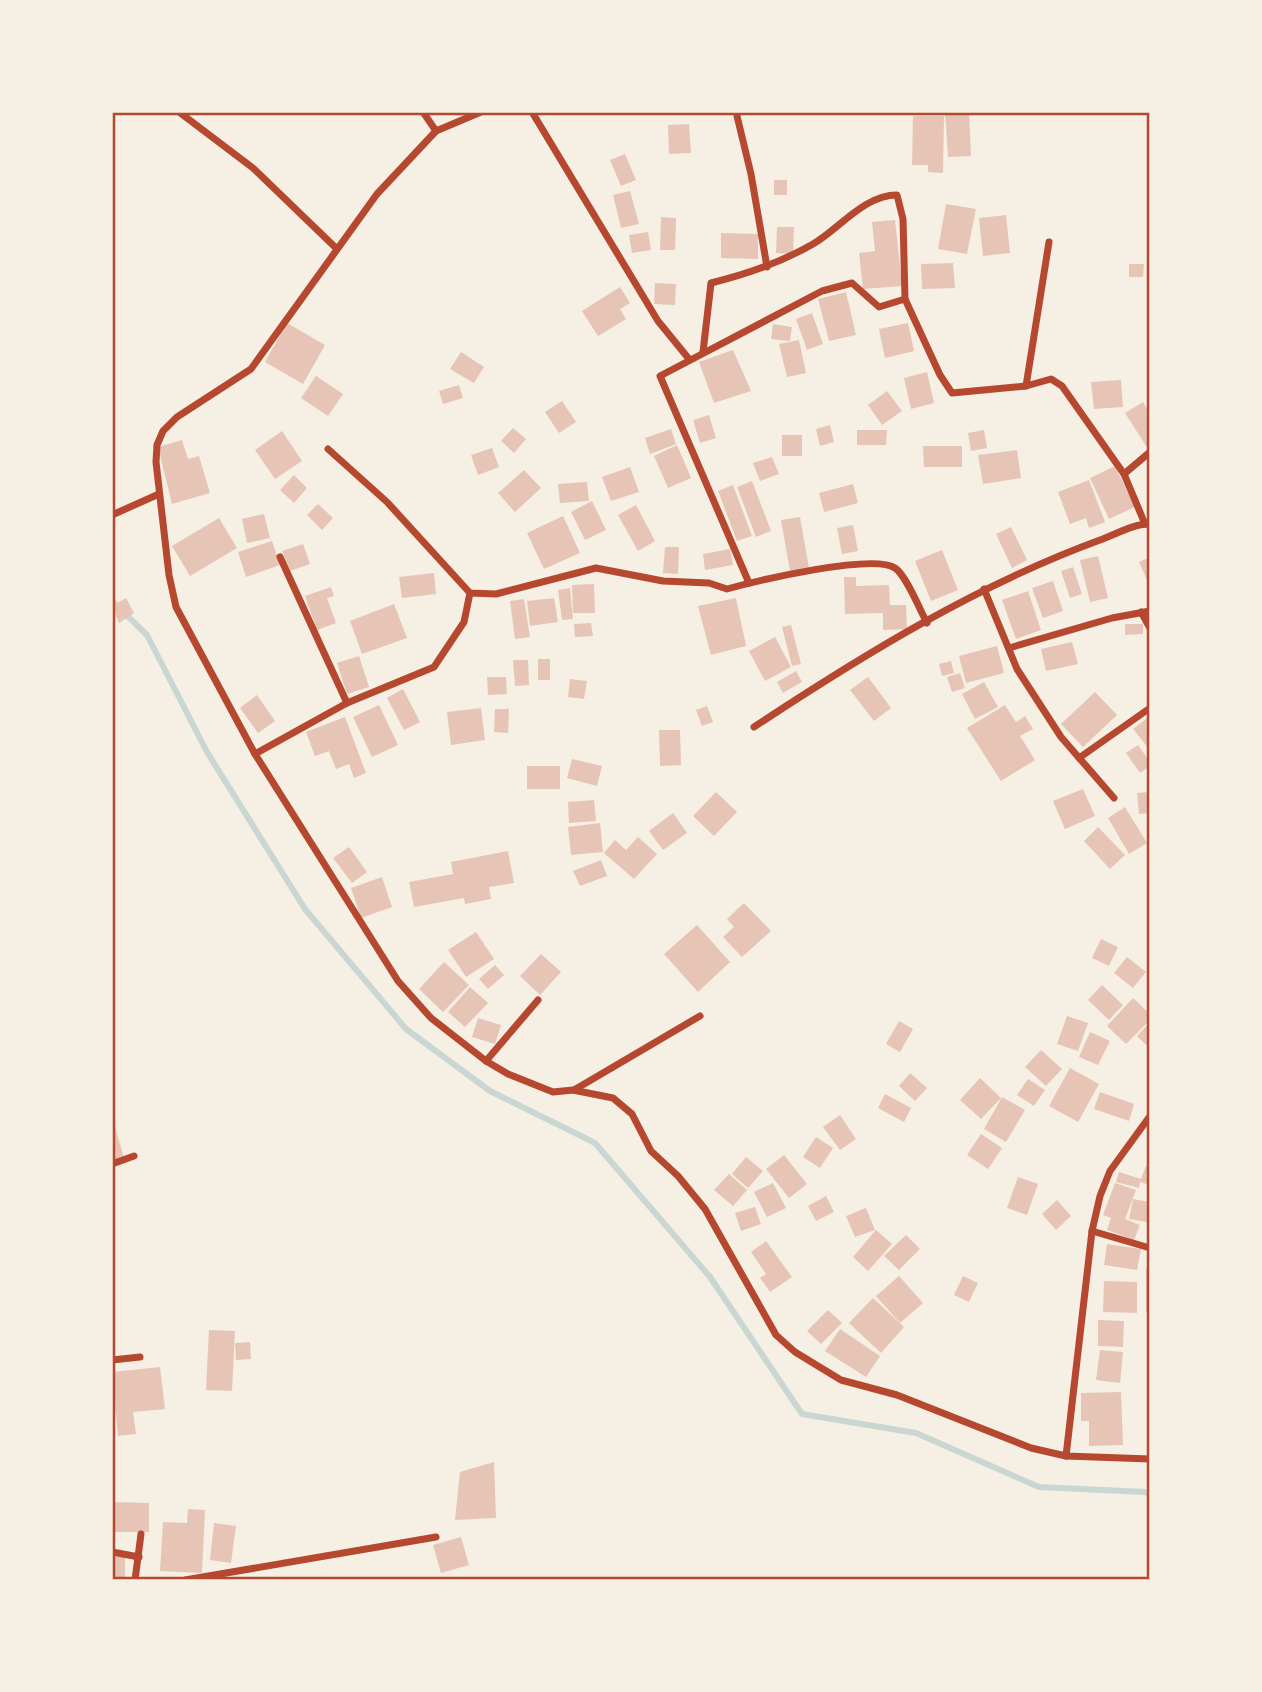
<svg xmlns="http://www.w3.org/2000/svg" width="1262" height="1692" font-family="'Libre Baskerville',serif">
  <rect width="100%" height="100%" fill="#f6efe4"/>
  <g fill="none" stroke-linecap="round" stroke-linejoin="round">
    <path stroke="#c9d6d2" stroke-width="6" d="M112,601L147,635L207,752L305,909L406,1029L490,1091L595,1143L710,1277L802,1414L916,1433L1039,1487L1145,1492L1150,1495"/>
  </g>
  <g fill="#e6c5b7">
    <path d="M945,112H969L971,156L948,157Z"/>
    <path d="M913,116H944L943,173L928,172V165H912Z"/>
    <path d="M689,124L691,153L669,154L668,125Z"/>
    <path d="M625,154L636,180L621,186L610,160Z"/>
    <rect x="774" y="180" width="13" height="15"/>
    <path d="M630,191L639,224L621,228L613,195Z"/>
    <path d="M946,204L976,209L967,254L938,249Z"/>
    <path d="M1006,215L1010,253L983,256L979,218Z"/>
    <path d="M661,217L676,218L675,250H660Z"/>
    <path d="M895,220L902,286L863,289L859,253L875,251L872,222Z"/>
    <path d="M777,227H794L793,254L776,253Z"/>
    <path d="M648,232L651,250L632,253L629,235Z"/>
    <path d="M721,233L758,234V259L721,258Z"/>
    <path d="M953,263L955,288L922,289L921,264Z"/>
    <path d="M1129,264H1144L1143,277H1129Z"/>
    <path d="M655,283L676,284L675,305L654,304Z"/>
    <path d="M620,287L630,303L620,309L626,319L598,336L582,311Z"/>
    <path d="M846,292L856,335L829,341L818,299Z"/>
    <path d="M812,313L823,344L807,350L796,319Z"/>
    <path d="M287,323L325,345L303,384L265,362Z"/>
    <path d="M908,323L914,351L885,358L879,329Z"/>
    <path d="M773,324L792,327L790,341L771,339Z"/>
    <path d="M799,340L806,373L787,377L779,344Z"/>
    <path d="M733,350L751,391L714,403L699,362Z"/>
    <path d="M461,352L484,367L474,383L450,369Z"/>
    <path d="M927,372L934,403L911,409L904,378Z"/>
    <path d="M316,376L343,394L328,416L301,398Z"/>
    <path d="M1121,380L1123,407L1094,409L1091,382Z"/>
    <path d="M459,385L463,398L443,404L439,391Z"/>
    <path d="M887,391L902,411L882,425L868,405Z"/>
    <path d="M562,401L576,422L559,433L545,412Z"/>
    <path d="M1143,402L1150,414V452L1125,413Z"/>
    <path d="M709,415L716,438L700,443L693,420Z"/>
    <path d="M830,425L834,442L820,446L816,429Z"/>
    <path d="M513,428L526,439L514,453L501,441Z"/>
    <path d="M671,429L676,444L650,454L645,438Z"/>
    <path d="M857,430H887L886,445H857Z"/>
    <path d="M984,430L987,448L971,451L968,433Z"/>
    <path d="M282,431L302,461L275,479L255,450Z"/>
    <rect x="782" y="435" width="20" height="21"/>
    <path d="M182,440L188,459L199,456L210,493L172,504L158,447Z"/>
    <path d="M677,445L691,478L668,488L654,456Z"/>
    <path d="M923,446H962V467H924Z"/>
    <path d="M492,448L499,467L478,475L471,455Z"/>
    <path d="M1017,450L1021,478L983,484L978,455Z"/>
    <path d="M772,457L779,474L760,481L753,463Z"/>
    <path d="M1115,466L1135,507L1109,519L1090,478Z"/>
    <path d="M630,467L639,492L611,501L602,477Z"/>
    <path d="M524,470L541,488L515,512L498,493Z"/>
    <path d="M294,475L307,488L294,503L280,490Z"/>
    <path d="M1089,480L1105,522L1089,528L1086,518L1070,524L1058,492Z"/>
    <path d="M752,481L771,531L756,537L737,487Z"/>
    <path d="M587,482L589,501L560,503L558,484Z"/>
    <path d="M853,484L858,503L824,512L819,493Z"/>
    <path d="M733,485L752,536L737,541L718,491Z"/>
    <path d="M592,501L606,530L585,540L571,512Z"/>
    <path d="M318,504L333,518L322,530L307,515Z"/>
    <path d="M636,505L655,541L638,551L618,515Z"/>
    <path d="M264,514L270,538L247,543L242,519Z"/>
    <path d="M563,516L580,553L544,569L527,533Z"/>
    <path d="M800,517L809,568L790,571L781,520Z"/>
    <path d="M219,518L237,548L190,576L172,546Z"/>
    <path d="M853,525L858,551L842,554L837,528Z"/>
    <path d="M1011,527L1027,560L1012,568L996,534Z"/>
    <path d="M272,541L280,565L246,577L238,552Z"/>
    <path d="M303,544L310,564L290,571L282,551Z"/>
    <path d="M665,547H679L678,574L663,573Z"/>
    <path d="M730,549L733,565L705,570L703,554Z"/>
    <path d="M942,550L958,590L931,601L915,561Z"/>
    <path d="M1098,556L1108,598L1090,602L1080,560Z"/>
    <path d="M1150,557V587L1139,562Z"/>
    <path d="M1073,567L1082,594L1070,598L1061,571Z"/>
    <path d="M434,573L436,594L402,598L399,577Z"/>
    <path d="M844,577H856V586L889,585L890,605H906L907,629L883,630V613L845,614Z"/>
    <path d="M1053,581L1063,611L1043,618L1032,588Z"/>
    <path d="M594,584L595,613H573L572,585Z"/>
    <path d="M331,587L334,596L327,598L336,623L317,630L305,596Z"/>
    <path d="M570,588L573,619L562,620L558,590Z"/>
    <path d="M1028,591L1041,630L1016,639L1002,600Z"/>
    <path d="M126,598L134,613L119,623L112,606Z"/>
    <path d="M554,598L558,622L530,626L527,601Z"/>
    <path d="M736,598L746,646L711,655L698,606Z"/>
    <path d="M524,599L530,637L515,639L510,601Z"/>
    <path d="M394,604L407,638L362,654L350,621Z"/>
    <path d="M591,623L593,636L575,637L574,624Z"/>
    <path d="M1125,624H1143V634L1125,635Z"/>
    <path d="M791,625L801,664L792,666L782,627Z"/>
    <path d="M775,637L791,667L765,681L749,651Z"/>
    <path d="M1072,642L1078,664L1046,671L1041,649Z"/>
    <path d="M997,646L1004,673L966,683L959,656Z"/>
    <path d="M359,656L369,687L347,694L337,663Z"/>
    <rect x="538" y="659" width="12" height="21"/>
    <path d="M513,660H528L529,685L515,686Z"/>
    <path d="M951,661L954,673L942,676L939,664Z"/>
    <path d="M796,671L802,682L783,693L777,682Z"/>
    <path d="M960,673L965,688L952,692L947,677Z"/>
    <path d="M487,677H506L507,694L488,695Z"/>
    <path d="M868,677L891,708L874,721L850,690Z"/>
    <path d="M570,679L587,681L584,699L568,697Z"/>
    <path d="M984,682L998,707L975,719L962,694Z"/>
    <path d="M403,689L420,722L404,730L387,698Z"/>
    <path d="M1095,692L1117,715L1083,747L1061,724Z"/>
    <path d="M257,695L275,721L258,733L240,708Z"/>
    <path d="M379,705L398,745L372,757L353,717Z"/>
    <path d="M1005,705L1016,722L1025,716L1033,729L1020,736L1035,760L1001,781L967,728Z"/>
    <path d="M707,706L713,722L702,726L696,710Z"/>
    <path d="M481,708L485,740L451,745L447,712Z"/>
    <path d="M495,709H509L508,733L494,732Z"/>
    <path d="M1150,716V750L1133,729Z"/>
    <path d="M345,717L366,773L354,778L349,764L336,769L329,751L315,756L306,732Z"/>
    <path d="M659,730H680L681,765L660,766Z"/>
    <path d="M1138,745L1150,762V766L1140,773L1126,753Z"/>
    <path d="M572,759L602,766L597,786L567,778Z"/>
    <rect x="527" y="766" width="33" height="23"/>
    <path d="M1083,789L1095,816L1065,829L1053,801Z"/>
    <path d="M716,792L737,812L714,836L693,816Z"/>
    <path d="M1150,792V813L1139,814L1137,793Z"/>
    <path d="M594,800L596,821L569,823L568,802Z"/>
    <path d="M1125,807L1147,843L1129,854L1108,818Z"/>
    <path d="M673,813L687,833L663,850L649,831Z"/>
    <path d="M600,823L603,852L571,855L568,827Z"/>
    <path d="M1098,827L1125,855L1110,869L1084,841Z"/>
    <path d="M638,837L657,854L634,879L604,853L615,840L626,850Z"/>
    <path d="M349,847L367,872L352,883L333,858Z"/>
    <path d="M508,851L514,883L489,887L491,899L465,904L464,898L414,907L409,882L453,874L451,862Z"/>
    <path d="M601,860L607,876L580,886L573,871Z"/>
    <path d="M382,877L392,907L361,918L351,888Z"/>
    <path d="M744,903L771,931L742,957L723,937L734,927L727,919Z"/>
    <path d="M697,925L730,962L698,992L664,954Z"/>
    <path d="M476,932L494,959L466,977L448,950Z"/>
    <path d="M1101,939L1118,947L1109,966L1092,958Z"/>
    <path d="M541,954L561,972L540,995L520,976Z"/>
    <path d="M1127,957L1146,972L1133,988L1114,973Z"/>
    <path d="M444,962L469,985L443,1012L419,989Z"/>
    <path d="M495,965L504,975L488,989L479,979Z"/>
    <path d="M1102,985L1123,1005L1109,1020L1088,1000Z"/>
    <path d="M470,987L488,1003L465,1027L448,1012Z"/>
    <path d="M1133,998L1150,1014V1020L1126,1044L1107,1026Z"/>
    <path d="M1067,1016L1088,1023L1078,1051L1057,1044Z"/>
    <path d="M478,1018L501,1025L495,1044L472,1037Z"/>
    <path d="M899,1021L913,1029L900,1052L886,1044Z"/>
    <path d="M1150,1022V1049L1137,1036Z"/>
    <path d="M1090,1032L1110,1041L1098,1065L1079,1057Z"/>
    <path d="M1041,1050L1062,1069L1046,1086L1025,1067Z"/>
    <path d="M1070,1068L1099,1084L1078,1122L1049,1106Z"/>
    <path d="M910,1073L927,1088L915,1101L899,1086Z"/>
    <path d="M980,1078L1001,1098L981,1119L960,1100Z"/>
    <path d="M1028,1079L1045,1090L1034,1106L1017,1095Z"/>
    <path d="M1100,1092L1134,1104L1129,1121L1094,1109Z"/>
    <path d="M885,1094L911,1108L904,1122L878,1108Z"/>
    <path d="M1002,1097L1025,1110L1006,1142L984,1129Z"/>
    <path d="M840,1115L856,1139L840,1150L823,1127Z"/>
    <path d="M115,1127L124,1158L112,1161V1128Z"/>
    <path d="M981,1134L1002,1148L988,1169L967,1155Z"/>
    <path d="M816,1137L833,1148L820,1168L803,1157Z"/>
    <path d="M784,1155L807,1184L789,1198L766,1169Z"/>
    <path d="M746,1157L763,1171L748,1188L732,1174Z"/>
    <path d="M1146,1166L1150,1167V1185L1140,1182L1139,1188L1116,1182L1119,1172L1141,1179Z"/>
    <path d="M729,1174L747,1190L733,1206L714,1190Z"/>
    <path d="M1018,1177L1038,1184L1027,1215L1007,1208Z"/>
    <path d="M773,1183L786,1208L767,1217L754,1192Z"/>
    <path d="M1115,1183L1136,1190L1125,1219L1140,1225L1134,1240L1107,1230L1111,1218L1103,1215Z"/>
    <path d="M826,1196L834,1212L816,1221L808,1206Z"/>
    <path d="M1133,1199L1150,1202L1147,1222L1129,1219Z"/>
    <path d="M1057,1200L1071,1216L1056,1230L1042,1214Z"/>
    <path d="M755,1207L761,1224L741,1231L735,1213Z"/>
    <path d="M866,1208L875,1230L855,1237L846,1216Z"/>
    <path d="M876,1230L892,1244L868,1271L853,1257Z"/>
    <path d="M906,1235L920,1249L899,1270L884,1256Z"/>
    <path d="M766,1241L792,1277L770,1292L760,1278L766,1274L751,1252Z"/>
    <path d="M1107,1244L1141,1249L1137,1270L1104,1265Z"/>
    <rect x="1146" y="1268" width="4" height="45"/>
    <path d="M899,1276L923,1303L900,1323L876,1296Z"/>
    <path d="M963,1276L978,1283L969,1302L954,1295Z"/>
    <path d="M1104,1281L1137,1282V1313L1103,1312Z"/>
    <path d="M873,1298L904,1327L881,1353L849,1323Z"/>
    <path d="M828,1310L842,1323L821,1344L807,1331Z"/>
    <path d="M1098,1320L1124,1321L1123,1347L1098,1346Z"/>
    <path d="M840,1329L880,1356L866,1377L825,1351Z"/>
    <path d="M209,1330L235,1331L232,1391L206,1390Z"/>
    <path d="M250,1342L251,1359L236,1360L235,1343Z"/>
    <path d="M1100,1350L1123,1352L1120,1383L1096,1380Z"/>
    <path d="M160,1367L165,1409L133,1412L136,1434L118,1436L112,1372Z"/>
    <path d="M1121,1392L1123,1445L1089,1446V1421H1081V1393Z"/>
    <path d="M494,1462L496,1518L455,1520L460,1472Z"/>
    <path d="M112,1502L149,1503V1532H112Z"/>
    <path d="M188,1509L205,1510L202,1573L160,1571L163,1522L187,1523Z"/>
    <path d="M214,1523L236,1526L231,1563L210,1560Z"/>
    <path d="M461,1537L469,1565L441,1573L433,1545Z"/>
    <rect x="112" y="1557" width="13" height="23"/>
  </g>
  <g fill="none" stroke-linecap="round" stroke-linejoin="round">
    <g stroke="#b5482f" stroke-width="7">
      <path d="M179,112L253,168L337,249"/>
      <path d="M423,112L436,131"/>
      <path d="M481,112L436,131L377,194L251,369L177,417L163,431L157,445L156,462L169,575L176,607L255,754L398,981L431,1018L486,1061L508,1074L553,1092L573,1090L613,1098L632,1114L651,1151L678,1176L705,1209L776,1335L795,1352L841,1380L897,1395L1031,1448L1066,1456L1150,1459"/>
      <path d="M532,112L658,321L689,359"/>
      <path d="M737,116L751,174L767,267"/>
      <path d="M703,352L711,283C748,274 780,263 813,244C839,229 864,195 897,195L903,219L905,299"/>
      <path d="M1026,386L1049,242"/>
      <path d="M328,449L387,502L470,593L496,594L596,568L663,581L709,583L727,589C756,581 873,553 895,568C906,575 920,610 927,623"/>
      <path d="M1124,474L1150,452"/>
      <path d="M112,515L159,494"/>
      <path d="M280,557L347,703"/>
      <path d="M749,583L660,376L822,291L852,283L879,307L905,299L940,375L952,393L1026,386L1051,379L1062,386L1124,474L1145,524"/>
      <path d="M984,589L1017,669L1061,737L1114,798"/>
      <path d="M1141,612L1150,628"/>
      <path d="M1009,648L1112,618L1150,611"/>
      <path d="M754,727C863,655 977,585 1100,540C1114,535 1135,523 1150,524"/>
      <path d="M255,754L347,703L434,667L464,622L470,593"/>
      <path d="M1079,758L1150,708"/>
      <path d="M486,1061L538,1000"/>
      <path d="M574,1090L700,1016"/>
      <path d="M112,1164L134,1156"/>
      <path d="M1092,1231L1100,1196L1110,1171L1150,1116"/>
      <path d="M112,1360L140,1357"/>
      <path d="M1066,1456L1092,1231L1150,1248"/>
      <path d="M112,1552L139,1557"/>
      <path d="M135,1580L141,1534"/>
      <path d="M185,1580L436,1537"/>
    </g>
  </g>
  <rect width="1262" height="1692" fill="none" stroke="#f6efe4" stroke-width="228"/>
  <rect x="114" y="114" width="1034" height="1464" fill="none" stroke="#b5482f" stroke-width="2.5"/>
</svg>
